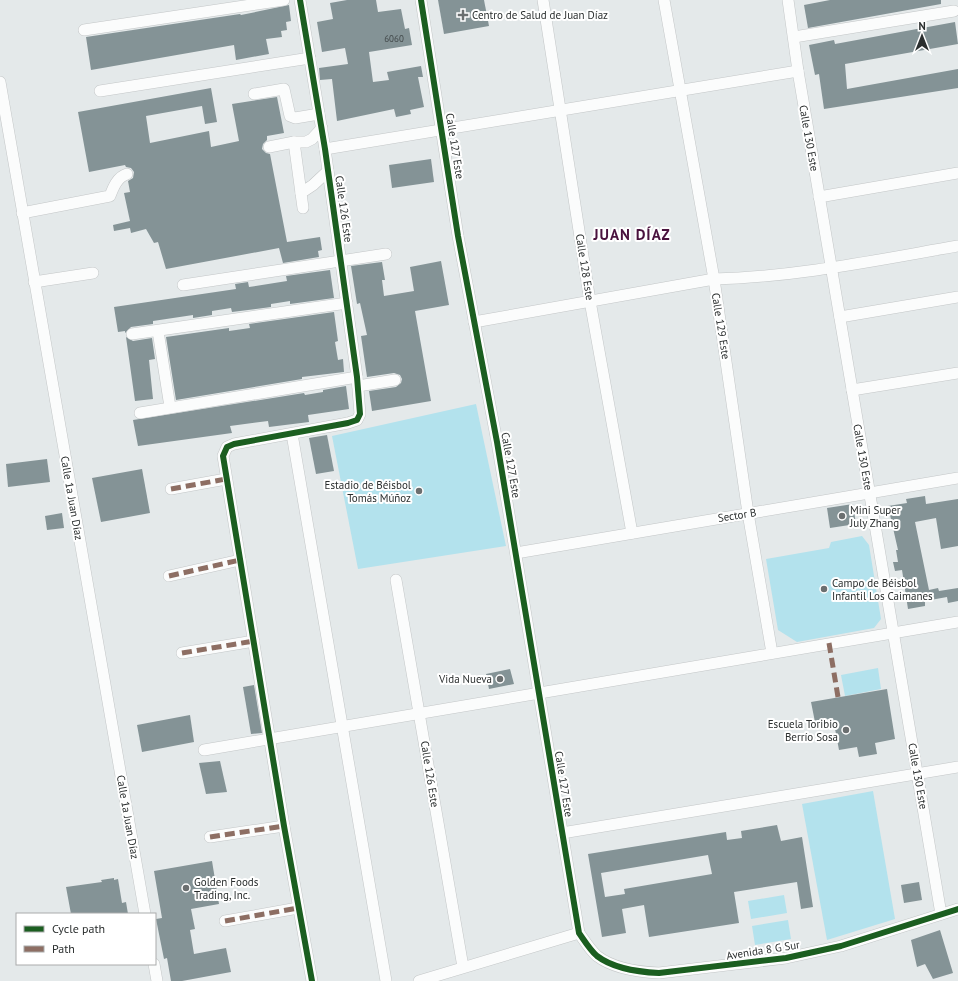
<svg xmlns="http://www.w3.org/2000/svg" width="958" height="981" font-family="'PT Sans',sans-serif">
  <rect width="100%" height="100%" fill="#e4e9ea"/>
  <g fill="#b3e2ed">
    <path d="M476,404L506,546L358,569L332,436Z"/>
    <path d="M862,536L869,545L881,619L874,628L797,642L778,630L766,559L829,548L831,542Z"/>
    <path d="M878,668L881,689L845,696L841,675Z"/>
    <path d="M873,791L895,919L827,940L802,804Z"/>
    <path d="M784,895L787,913L751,919L748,901Z"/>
    <path d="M788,920L791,939L755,945L752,926Z"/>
  </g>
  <g fill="#849396" fill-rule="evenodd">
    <path d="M347,0H376L378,12L401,9L405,29L409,28L412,45L369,52L373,82L389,80L387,72L421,66L423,77H418L424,107L410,110L411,114L396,117L394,109L337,121L332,79L320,80L319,68L348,64L345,48L322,52L317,22L333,19L330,3Z"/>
    <path d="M438,0H484L489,26L444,34Z"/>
    <path d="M830,0H941V4L808,28L804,5Z"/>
    <path d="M289,5L291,21L286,22L287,30L281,31L282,37L266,39L269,54L236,60L234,45L91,70L86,37L240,14L241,15Z"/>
    <path d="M955,22L958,44L845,64L847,89L958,69V88L824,109L819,74L815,75L809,45L834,40L835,44Z"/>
    <path d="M211,88L217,122L205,124L202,106L146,116L150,143L209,131L211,147L239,141L232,104L277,97L284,133L267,136V140L263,144L262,149L266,153L270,154L287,242L320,237L322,250L318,251L319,257L283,263L279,248L166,269L158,242L154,243L146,229L131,233L130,228L114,231L113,225L130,221L124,193L130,192L128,181L133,178L134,172L131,168L126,167L125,165L89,172L78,112Z"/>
    <path d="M431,159L434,182L392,188L389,165Z"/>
    <path d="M441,261L449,305L415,311L431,401L372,411L369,391L396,387L401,383L402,379L400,375L394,373L367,377L361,336L367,335L360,303L357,304L351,266L382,262L385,280H382L384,296L414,291L410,267Z"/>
    <path d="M330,270L334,298L290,304V301L271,304V307L232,312L231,308L212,311V315L193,318V315L153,321V324L131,327L125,333V331L118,332L114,307L236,289L235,284L248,282L249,287L287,281L286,276Z"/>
    <path d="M334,312L338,341L335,342L338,360L343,359L344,372L302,377V379L176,400L166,337L229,328V331L250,328L249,324Z"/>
    <path d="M126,337L133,341L152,338L155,359L149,360L153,399L135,401Z"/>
    <path d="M346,386L349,409L308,415L309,422L269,427L268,421L230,426L232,433L138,446L133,420L304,393L305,395L323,392V390Z"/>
    <path d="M327,435L334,471L316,474L309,438Z"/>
    <path d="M47,459L50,482L8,487L6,464Z"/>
    <path d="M142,469L150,513L101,522L92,478Z"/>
    <path d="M925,496L926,504L958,499V546L941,549L936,518L915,522L929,590L938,588L939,591L958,588V601L948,603L947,597L925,601V606L908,609L902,570L895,571L893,562H898L896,550H898L888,506L907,503L906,499Z"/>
    <path d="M853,504L856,524L830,528L827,508Z"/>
    <path d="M62,513L64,528L47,530L45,516Z"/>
    <path d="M510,669L514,684L489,689L486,674Z"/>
    <path d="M254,685L262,733L251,734L243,687Z"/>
    <path d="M887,689L895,739L875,743L877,754L859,757L857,747L839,750L833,718L815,722L811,702Z"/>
    <path d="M190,715L194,742L142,752L137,725Z"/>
    <path d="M220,761L227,792L206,794L199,763Z"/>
    <path d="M777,825L781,841L802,837L813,907L801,909L797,882L734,892L739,923L649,937L644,905L622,909L626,933L602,937L588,854L726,832L727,840L742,838L741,831ZM708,855L712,874L624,889L625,894L605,897L601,873Z"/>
    <path d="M212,861L219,904L191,909L195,929L190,930L194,954L226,948L231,972L182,981H171L167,958L164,959L156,919L162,918L154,871Z"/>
    <path d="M114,878V880L118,879L122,903L126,902L128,914H71L66,887L102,882L101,880Z"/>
    <path d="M919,882L922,900L904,903L901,885Z"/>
    <path d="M940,930L953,973L933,979L925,964L917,967L911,940Z"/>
  </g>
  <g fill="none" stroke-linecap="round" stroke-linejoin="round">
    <g stroke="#c3c6c7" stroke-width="12">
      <g id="minor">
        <path d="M300,0L325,149L357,377L360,414L357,420L348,423L234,444L227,447L223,456L284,826L312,981"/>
        <path d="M421,0L458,236L497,442L579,933C584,940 590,950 597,956C614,969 638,972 659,973L786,958L841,946L958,909"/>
        <path d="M543,0L590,301L632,533"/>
        <path d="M664,0L714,279L748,513L772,653"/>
        <path d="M788,0L798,71L941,914"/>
        <path d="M84,30L284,0"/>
        <path d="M794,37L954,11"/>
        <path d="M0,82L145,914"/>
        <path d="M100,91L310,58"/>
        <path d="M254,94L284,89L290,116L295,118L319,114"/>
        <path d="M294,142L303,208"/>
        <path d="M269,147L294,142H306L312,139L322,128"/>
        <path d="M325,149L798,71"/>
        <path d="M301,193L313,185L328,171"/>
        <path d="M819,197L958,173"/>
        <path d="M22,213L110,196C113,188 117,177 127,174"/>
        <path d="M34,282L93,273"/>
        <path d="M183,285L386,254"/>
        <path d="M840,317L958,297"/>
        <path d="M474,322L714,279C796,277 877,260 958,246"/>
        <path d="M158,331L170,407"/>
        <path d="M132,334L347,303"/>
        <path d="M358,386L395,380"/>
        <path d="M852,390L958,373"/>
        <path d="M140,413L357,377"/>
        <path d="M292,434L386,981"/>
        <path d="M171,489L226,479"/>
        <path d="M516,553L958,478"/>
        <path d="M169,576L240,560"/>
        <path d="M396,580L463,967"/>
        <path d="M182,653L254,641"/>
        <path d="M204,750L958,622"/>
        <path d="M562,833L958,767"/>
        <path d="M210,837L284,826"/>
        <path d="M225,921L298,908"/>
        <path d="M154,964L157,981"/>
        <path d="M419,981L579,933"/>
      </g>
    </g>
    <use href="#minor" stroke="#fbfcfc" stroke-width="11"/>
    <g stroke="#8d6e63" stroke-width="5" stroke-dasharray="10 5" stroke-linecap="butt">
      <path d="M171,489L226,479"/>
      <path d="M169,576L240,560"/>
      <path d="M829,643L838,697"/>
      <path d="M182,653L254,641"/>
      <path d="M210,837L284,826"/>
      <path d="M225,921L298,908"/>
    </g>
    <g stroke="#fff" stroke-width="8">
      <g id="cycleway">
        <path d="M300,0L325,149L357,377L360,414L357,420L348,423L234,444L227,447L223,456L284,826L312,981"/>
        <path d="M421,0L458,236L497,442L579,933C584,940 590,950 597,956C614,969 638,972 659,973L786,958L841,946L958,909"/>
      </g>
    </g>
    <use href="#cycleway" stroke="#1b5e20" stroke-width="6"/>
  </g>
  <g fill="#6b6f70" stroke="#fff" stroke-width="1.5">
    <path d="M461 9h4v4h4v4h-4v4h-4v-4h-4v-4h4z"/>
    <circle cx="419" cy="491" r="4"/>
    <circle cx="842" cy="516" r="4"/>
    <circle cx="824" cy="589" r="4"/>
    <circle cx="500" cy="679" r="4"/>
    <circle cx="846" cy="730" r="4"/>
    <circle cx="186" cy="888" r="4"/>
  </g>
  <g text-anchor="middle" stroke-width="4" stroke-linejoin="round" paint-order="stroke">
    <g font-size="9" fill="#404748">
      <text x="394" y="42">6060</text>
    </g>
    <g font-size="11" fill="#2a2e2e" stroke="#fff" text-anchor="start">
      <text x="472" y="19">Centro de Salud de Juan Díaz</text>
      <text x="411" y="489" text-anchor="end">Estadio de Béisbol<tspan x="411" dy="13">Tomás Múñoz</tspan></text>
      <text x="850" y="514">Mini Super<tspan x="850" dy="13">July Zhang</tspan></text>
      <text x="832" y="587">Campo de Béisbol<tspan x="832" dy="13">Infantil Los Caimanes</tspan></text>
      <text x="492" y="683" text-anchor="end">Vida Nueva</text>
      <text x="838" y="728" text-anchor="end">Escuela Toribio<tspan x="838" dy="13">Berrío Sosa</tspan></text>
      <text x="194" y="886">Golden Foods<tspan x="194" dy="13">Trading, Inc.</tspan></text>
    </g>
    <g font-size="11" fill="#2a2e2e" stroke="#fff">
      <text transform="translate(809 138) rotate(80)" y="4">Calle 130 Este</text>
      <text transform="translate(455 146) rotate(81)" y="4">Calle 127 Este</text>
      <text transform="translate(344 209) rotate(82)" y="4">Calle 126 Este</text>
      <text transform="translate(585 267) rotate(81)" y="4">Calle 128 Este</text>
      <text transform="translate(721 326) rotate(81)" y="4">Calle 129 Este</text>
      <text transform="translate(863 457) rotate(80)" y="4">Calle 130 Este</text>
      <text transform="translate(511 465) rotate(80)" y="4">Calle 127 Este</text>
      <text transform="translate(72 498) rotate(80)" y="4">Calle 1a Juan Díaz</text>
      <text transform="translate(737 515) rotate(-9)" y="4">Sector B</text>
      <text transform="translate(430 774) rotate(81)" y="4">Calle 126 Este</text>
      <text transform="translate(918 776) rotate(80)" y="4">Calle 130 Este</text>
      <text transform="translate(564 784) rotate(81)" y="4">Calle 127 Este</text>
      <text transform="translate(128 817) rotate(80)" y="4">Calle 1a Juan Díaz</text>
      <text transform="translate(763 950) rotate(-9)" y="4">Avenida 8 G Sur</text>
    </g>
    <g font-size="15" font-weight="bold" letter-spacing="1" fill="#49123e" stroke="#fff">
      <text x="632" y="240">JUAN DÍAZ</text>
    </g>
  </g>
  <rect x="16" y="913" width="140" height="52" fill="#ffffff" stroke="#aaabab"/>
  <rect x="24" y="926" width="20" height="6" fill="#1b5e20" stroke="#aaabab"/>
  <text x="52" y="933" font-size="12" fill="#2a2e2e">Cycle path</text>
  <rect x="24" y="946" width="20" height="6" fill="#8d6e63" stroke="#aaabab"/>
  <text x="52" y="953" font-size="12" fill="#2a2e2e">Path</text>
  <g transform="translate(922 36)" stroke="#ffffff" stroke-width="3" paint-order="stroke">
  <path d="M0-3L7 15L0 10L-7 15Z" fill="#2a2e2e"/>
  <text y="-6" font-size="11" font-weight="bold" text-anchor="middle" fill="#2a2e2e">N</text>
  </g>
</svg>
